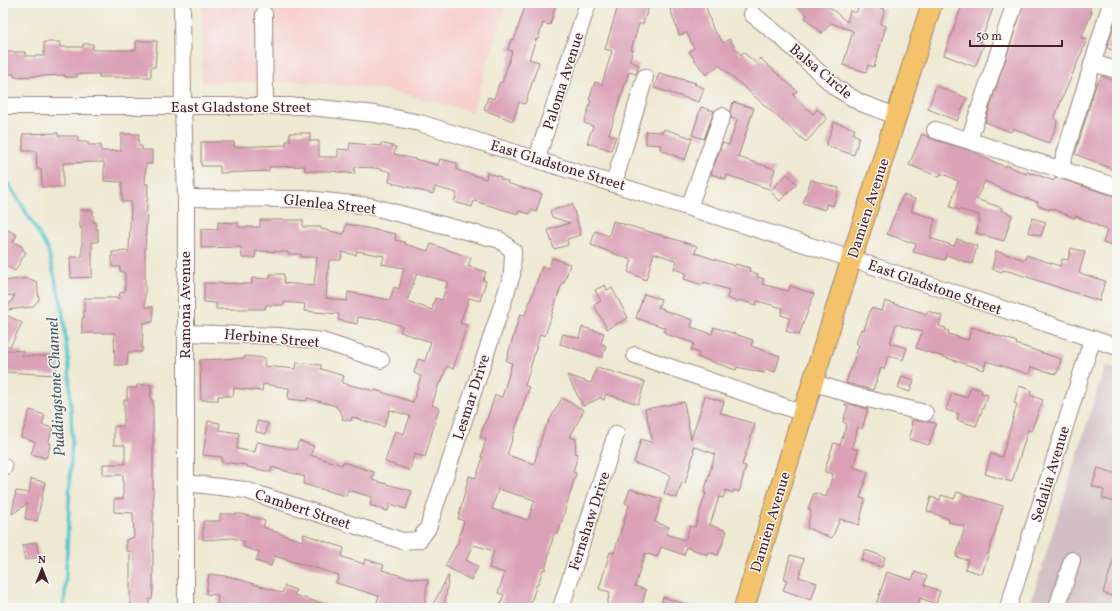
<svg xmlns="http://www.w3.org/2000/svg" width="1120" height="611" font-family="Vollkorn,serif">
  <rect width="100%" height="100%" fill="#f6f6f2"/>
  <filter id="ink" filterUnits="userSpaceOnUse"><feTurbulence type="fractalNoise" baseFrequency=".025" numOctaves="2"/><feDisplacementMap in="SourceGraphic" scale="8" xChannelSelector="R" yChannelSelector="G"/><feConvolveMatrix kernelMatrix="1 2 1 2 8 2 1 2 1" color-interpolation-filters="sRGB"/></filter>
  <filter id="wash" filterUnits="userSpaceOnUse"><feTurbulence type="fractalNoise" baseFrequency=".012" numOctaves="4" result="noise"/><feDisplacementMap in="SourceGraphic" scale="16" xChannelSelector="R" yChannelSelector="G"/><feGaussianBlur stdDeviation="0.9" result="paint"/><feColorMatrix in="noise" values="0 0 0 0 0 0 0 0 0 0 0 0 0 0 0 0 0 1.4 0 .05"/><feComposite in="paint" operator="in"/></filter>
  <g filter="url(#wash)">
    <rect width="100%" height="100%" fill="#eee9d2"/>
    <path fill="#f7d0ce" d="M202,3H507L472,112L404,94L366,87L304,82H202Z"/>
    <path fill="#d2bec4" d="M1105,366L1117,370V608H1029Z"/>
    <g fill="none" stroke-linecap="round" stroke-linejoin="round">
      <path stroke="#56c4cc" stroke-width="3.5" d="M3,178L16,195L48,250L62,307L69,366L72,435L65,595L63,608"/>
    </g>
    <g id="blocks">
      <g fill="#dba1b7" fill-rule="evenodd">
        <path d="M526,3L540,6L541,3H556L550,25L543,23L538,39H536L529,59L539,62L525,104L519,102L513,121L484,110L488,97L494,99L500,82L502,83L512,51L508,50L511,39L514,40Z"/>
        <path d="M619,3H650L643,24H639L631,50H633L629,61L639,65L636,74L629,72L609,134L616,137L611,150L587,143L593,126L584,123L591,101L589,100L595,82L602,84L612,51L605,49Z"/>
        <path d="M686,3H698L699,6L705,4L713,29L724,43L729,39L741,55L743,52L756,63L760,58L797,91L793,95L813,114L817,109L827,118L806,142L719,65L706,75L689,52L694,48L687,33L679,35L670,8Z"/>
        <path d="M794,3H825L847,22L850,11L856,13L860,3L885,9L880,24L886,26L874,67L868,65L866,72L843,65L853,31L831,23L822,33L805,18L807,15Z"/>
        <path d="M963,3H995L980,43L984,44L982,50L975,67L944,55Z"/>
        <path d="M1024,3H1092L1089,11L1092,12L1081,38L1087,40L1061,101L1054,119L1057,120L1056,128L1048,143L1013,128L1011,132L985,122Z"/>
        <path d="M1116,19H1117V52L1107,48Z"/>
        <path d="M136,41H157L155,67H151V77H99V74H77V77H65V75L14,77V74H3V60H7V52H25V56H44V42H60V47H83V44H93V50H136Z"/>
        <path d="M659,73L696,83L694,84L704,88L699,102L654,88Z"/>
        <path d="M1102,76L1117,82V171L1075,154L1096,85Z"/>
        <path d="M936,86L967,98L957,121L928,109Z"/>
        <path d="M733,102L754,108L738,157L775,169L769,189L727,175L726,179L711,174L722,143L729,145L737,120L731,118L730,112Z"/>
        <path d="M701,107L714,111L704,139L692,135Z"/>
        <path d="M834,122L855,129L853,134L859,137L854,155L826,146Z"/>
        <path d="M664,129L692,138L685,160L661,150L660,149L661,145L646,144V131L663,132Z"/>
        <path d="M58,133V136H78V142H88V145H101V151H121V134H139L138,146H142V150H152V164H146L145,184H148L145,251V307H153V322L143,323L142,352H128L127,365H115L114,333H82V318H84V298H119L120,293L125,291V273L120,271V267H112V252L129,251L131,202H122V182L104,181V162L63,163V187H42L41,169H37L36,151H23V134Z"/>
        <path d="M290,133H310V141H319V157H338V149L349,150L350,143L381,146V143L396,147L394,154L438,165L440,159L457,163V170L486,179L487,173L501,177L500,179L508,181L507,183L542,194L536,212L531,210L530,214L519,211L518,214L474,201L472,207L454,202L457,193L435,187L433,194L389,182L391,172L376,168L355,167L354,174L331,171H305V166L269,167V171L220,173V166H201V142H234V147L286,145V141H290Z"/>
        <path d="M922,134L932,139L971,151L1005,167L1006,165L1026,174L1027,172L1032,174L1033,173L1054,181L1055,178L1060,179L1117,197V248L1103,243L1107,230L1076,216L1075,218L1050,208V210L1037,205L1038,202L1011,193L985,181L976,199L1002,208L1001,210L1012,215L1004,241L976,233L980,220L978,219L979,215L950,207L958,181L941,173L940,177L909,165Z"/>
        <path d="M787,174L797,184L780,201L770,191Z"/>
        <path d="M811,180L839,188L833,206L826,204L825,210L803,203Z"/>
        <path d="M903,195L915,199L911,211L935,219L930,238L954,246L957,239L977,246L972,264L946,255L945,260L913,252L916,244L887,234Z"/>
        <path d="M572,204L581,235L567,239L568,245L554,249L548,230L570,223L552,217L550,211Z"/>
        <path d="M80,210H93V222H96V229H98V242H92V277L71,278L70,257H82V228H80Z"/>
        <path d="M1032,218L1046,222L1041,236L1028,232Z"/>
        <path d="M260,220H303V227H321V229L344,234L346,224L396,234L395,240L405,242V244L428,251L431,244L471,258L468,266L486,272L483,280L486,281L480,301L469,298L460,323L467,325L453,369L447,366L441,383H439L432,405L439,408L425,457L414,454L410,470L385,462L395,431L404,434L410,416L390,410L384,427L352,417L351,421L342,419L343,416L336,406L307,398V401L288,399L289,388L263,384L262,391L234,388L233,396H218V400H201L200,360L245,358V356L265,358L264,366L296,369L297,362L321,365V369L344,376L342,383L375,391V390L413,402L421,376L414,373L418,359L425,361L431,342L400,332L402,326L377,318L376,320L358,317L357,324L338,320L339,314L304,311L305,304L284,302V305H266L265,309H216V303L204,302V283L252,284V278L270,279V274H284V283L314,286L317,257H301V254H288V252L256,251L255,258H242L241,247L201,248V229L218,230V222L238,223V227H260ZM357,251L384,256L382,264L404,268L399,289L394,287L390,300L348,292L347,301L326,298L329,260H341L342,252L356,255ZM417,273L448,282L442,300L435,298L432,310L407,301Z"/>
        <path d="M613,221L697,246L695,253L735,266L736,264L750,268L749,271L758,274L757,277L764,279L762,284L788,291L790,286L814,294L799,335L786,331L790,318L781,315L783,308L757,301L756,305L739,300L738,302L727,298L729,290L704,282L703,285L684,279L686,273L674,269L677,261L654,253L646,280L628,272L632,260L591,245L595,231L609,236Z"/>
        <path d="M3,227L17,235L13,242L23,247L22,249L26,252L15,271L3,264Z"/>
        <path d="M1071,248L1085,252L1079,273L1105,281L1099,301L1012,272L1003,270L1002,272L992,269L996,251L1025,260L1026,255L1060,266L1062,259L1068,260Z"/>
        <path d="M552,258L570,264L564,283L563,282L559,292L545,336L540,334L525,386L529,387L507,455L534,464L544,430L562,398L584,410L570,437L576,439L575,453L578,454L573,472L576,473L558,534L554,533L545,570L543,569L538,584H537L529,608H499L504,595L498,593L505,573L489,568L494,551L474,545L466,560L478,567L471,580L445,566L458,542L464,521L458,519L469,476L476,478L483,457H481L486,439L480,437L486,419H487L495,395L502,397L509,374L512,363L506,361L520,314L525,315L542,267L549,269ZM498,489L535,500L528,520L492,509Z"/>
        <path d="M27,278L37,282L39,300L32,307L6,310L15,295L3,296V281Z"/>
        <path d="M605,285L607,290L612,288L628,318L607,329L594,305L601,301L595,290Z"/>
        <path d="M644,294L661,299L658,307L664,309L663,310L693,320L691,327L712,334L714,327L753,340L751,346L780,356L775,372L766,369L764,373L737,367L736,370L698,357L699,353L691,350L694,343L666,334L664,332L666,328L636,318Z"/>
        <path d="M885,301L927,314L928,311L942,316L939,326L946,328L945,330L949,331L948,334L968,340L972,327L1017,342L1016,344L1061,359L1059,368L1056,374L1031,367L1029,374L986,361L984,370L916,348L922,332L896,324L890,343L907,348L903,360L888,356L884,369L881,368L873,390L846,383L859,345L856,343L861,329L864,330L871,308L882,311Z"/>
        <path d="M3,313L22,323L10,347L3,343Z"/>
        <path d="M582,327L604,333L601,343L606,346L602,357L560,344L563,334L579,338Z"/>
        <path d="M6,350L23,351L22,356H56V375L5,372Z"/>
        <path d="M597,367L645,382L638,404L606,394L604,400L600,398L583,406L567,375L591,383Z"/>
        <path d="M902,376L914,380L910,392L898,388Z"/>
        <path d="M137,385H151V400H153V590L152,599H149V606H131L130,600V551H126V540L134,537L133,513L114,512V499H123V475H103V464H125V445H114V426H124V400H127V388H137Z"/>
        <path d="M1019,386L1031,390L1030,395L1043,400L1031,431L1028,430L1012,482L985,474L991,454L1002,457L1017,404L1014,403Z"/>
        <path d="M971,387L982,390L981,393L988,395L976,426L957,420L959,414L946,410L952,393L967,398Z"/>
        <path d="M705,396L724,402L720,413L755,424L742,465L746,466L739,492L734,490L733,493L726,490L723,498L719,497L710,525L727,531L718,555L709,552L708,555L686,547L684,555L661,547L657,557L645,553L635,586L646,590L641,608H606L610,592L599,589L610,552L614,553L629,505L625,503L630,489L662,499L655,522L669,527L666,534L685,540L690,526L695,527L706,493H704L715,454L693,446L694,453L685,483L682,482L677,498L664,494L670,475L634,463L641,439L653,443L645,409L684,402L691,439Z"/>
        <path d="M846,403L868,409L862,429L858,427L852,448L858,450L853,467L868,472L860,498L865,499L859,525L840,519L832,538L807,528L811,510L808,509L814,493L826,497L833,474L825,472V469L833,445L834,443L840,445L847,424L843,422L848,406L845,405Z"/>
        <path d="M30,410L45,415L42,425L53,428L48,443H51L46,458L31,454L35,442L21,437Z"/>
        <path d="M912,420L936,423L929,445L909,439L913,426L911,425Z"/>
        <path d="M208,421L220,423L219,430L239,433L237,449L255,452L257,442L296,450L299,441L314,446L310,455L342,465L343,462L374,472L372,480L412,491L406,509L390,504L388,511L370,505L372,497L348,490L346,496L303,484L305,477L272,467L271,472L247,467V465L221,462L222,457L203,455Z"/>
        <path d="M257,421L268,423L266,434L256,432Z"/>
        <path d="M1098,468L1117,474V500L1114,499V502L1102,498L1104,490L1092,486Z"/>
        <path d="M31,479L45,482L37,521L25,519L27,504L12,514L16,491L29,493Z"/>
        <path d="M957,492L1003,506L982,574L965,569L968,560L956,557L965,526L948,522L949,519L927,511L931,497L940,500L941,495L954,499Z"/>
        <path d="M220,514H242L265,521L263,527L281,534L302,541L304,534L344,548L342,557L364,564L365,559L384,565L382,570L405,577L428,580L424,608L391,606L390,608H375L379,596L336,583L339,575L274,556L271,566L256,561L259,552L243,547L245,542L233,538L203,540V521H220Z"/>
        <path d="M36,542L39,557L25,560L22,546Z"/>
        <path d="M865,550L885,557L882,567L861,560Z"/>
        <path d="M790,555L804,559L799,577L817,583L811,600L783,590L787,580L784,579Z"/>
        <path d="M1115,555H1117V598L1103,593Z"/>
        <path d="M887,572L912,580L915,572L927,576L924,585L940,591L936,604L920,598L917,608H875Z"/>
        <path d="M209,574L232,577L282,593L285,586L296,590L294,595L330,606L329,608H217L218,595L206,594Z"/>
        <path d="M448,576H449L444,607L431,608Z"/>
        <path d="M663,597L691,606L690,608H660Z"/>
      </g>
    </g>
  </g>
  <g filter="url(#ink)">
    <use href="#blocks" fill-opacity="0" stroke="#9c847e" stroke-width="1"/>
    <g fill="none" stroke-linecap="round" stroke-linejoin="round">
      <g stroke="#9c847e" stroke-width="18">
        <g id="minor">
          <path d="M182,3L183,106L186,198V608"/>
          <path d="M264,14L265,106"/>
          <path d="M752,14L782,38L836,88L861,103L896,116"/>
          <path d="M1092,63L1117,70"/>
          <path d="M3,106H301L375,114L420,123L852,259L1117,347"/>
          <path d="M935,130L1117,187"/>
          <path d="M969,140L1015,3"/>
          <path d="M537,158L588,3"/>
          <path d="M1060,170L1111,3"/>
          <path d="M614,183L645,77"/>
          <path d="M689,207L722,116"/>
          <path d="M185,333L279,336L322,341L381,360"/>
          <path d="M635,355L803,413"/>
          <path d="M812,382L852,395L925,413"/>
          <path d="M3,467H4"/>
          <path d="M186,483L245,490L403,541L419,540L428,528L512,275L513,251L500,240L370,206L306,199L186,198"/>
          <path d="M561,608L616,434"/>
          <path d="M1008,608L1092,340"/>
          <path d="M1057,608L1072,560"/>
        </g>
      </g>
      <g stroke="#9c847e" stroke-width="22">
        <path id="major" d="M744,608L803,413L932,3"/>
      </g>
      <use href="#minor" stroke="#fff" stroke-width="16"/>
      <use href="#major" stroke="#f3c26a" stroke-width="20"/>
    </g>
  </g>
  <g text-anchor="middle" stroke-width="3" stroke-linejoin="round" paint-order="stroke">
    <g font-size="15" fill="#4a1f2b" stroke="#f6f6f2">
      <text transform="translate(821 71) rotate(40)" y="5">Balsa Circle</text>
      <text transform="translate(563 81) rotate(-72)" y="5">Paloma Avenue</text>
      <text x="241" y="112">East Gladstone Street</text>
      <text transform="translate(558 165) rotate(17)" y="5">East Gladstone Street</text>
      <text transform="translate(330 204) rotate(6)" y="5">Glenlea Street</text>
      <text transform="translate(868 208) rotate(-72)" y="5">Damien Avenue</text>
      <text transform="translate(935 287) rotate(19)" y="5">East Gladstone Street</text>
      <text transform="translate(185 305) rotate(-90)" y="5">Ramona Avenue</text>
      <text transform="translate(272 338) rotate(5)" y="5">Herbine Street</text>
      <text transform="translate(471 397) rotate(-72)" y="5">Lesmar Drive</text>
      <text transform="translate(1050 474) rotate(-73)" y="5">Sedalia Avenue</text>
      <text transform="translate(303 509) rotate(18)" y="5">Cambert Street</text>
      <text transform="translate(589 521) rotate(-72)" y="5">Fernshaw Drive</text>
      <text transform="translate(770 522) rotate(-73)" y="5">Damien Avenue</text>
    </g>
    <g font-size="16" font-style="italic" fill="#4e5963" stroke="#f6f6f2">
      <text transform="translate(55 387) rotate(-93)" y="6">Puddingstone Channel</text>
    </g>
  </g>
  <rect width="1120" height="611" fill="none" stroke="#f6f6f2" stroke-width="16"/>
  <g transform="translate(42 569)" stroke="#f6f6f2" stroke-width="3" paint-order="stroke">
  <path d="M0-3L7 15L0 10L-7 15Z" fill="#4a1f2b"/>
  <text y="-6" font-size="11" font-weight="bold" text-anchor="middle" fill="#4a1f2b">N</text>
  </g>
  <path d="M970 40v6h92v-6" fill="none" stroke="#4a1f2b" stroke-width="2"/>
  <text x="976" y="40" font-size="12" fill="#4a1f2b" stroke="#f6f6f2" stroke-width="3" paint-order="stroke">50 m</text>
</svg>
